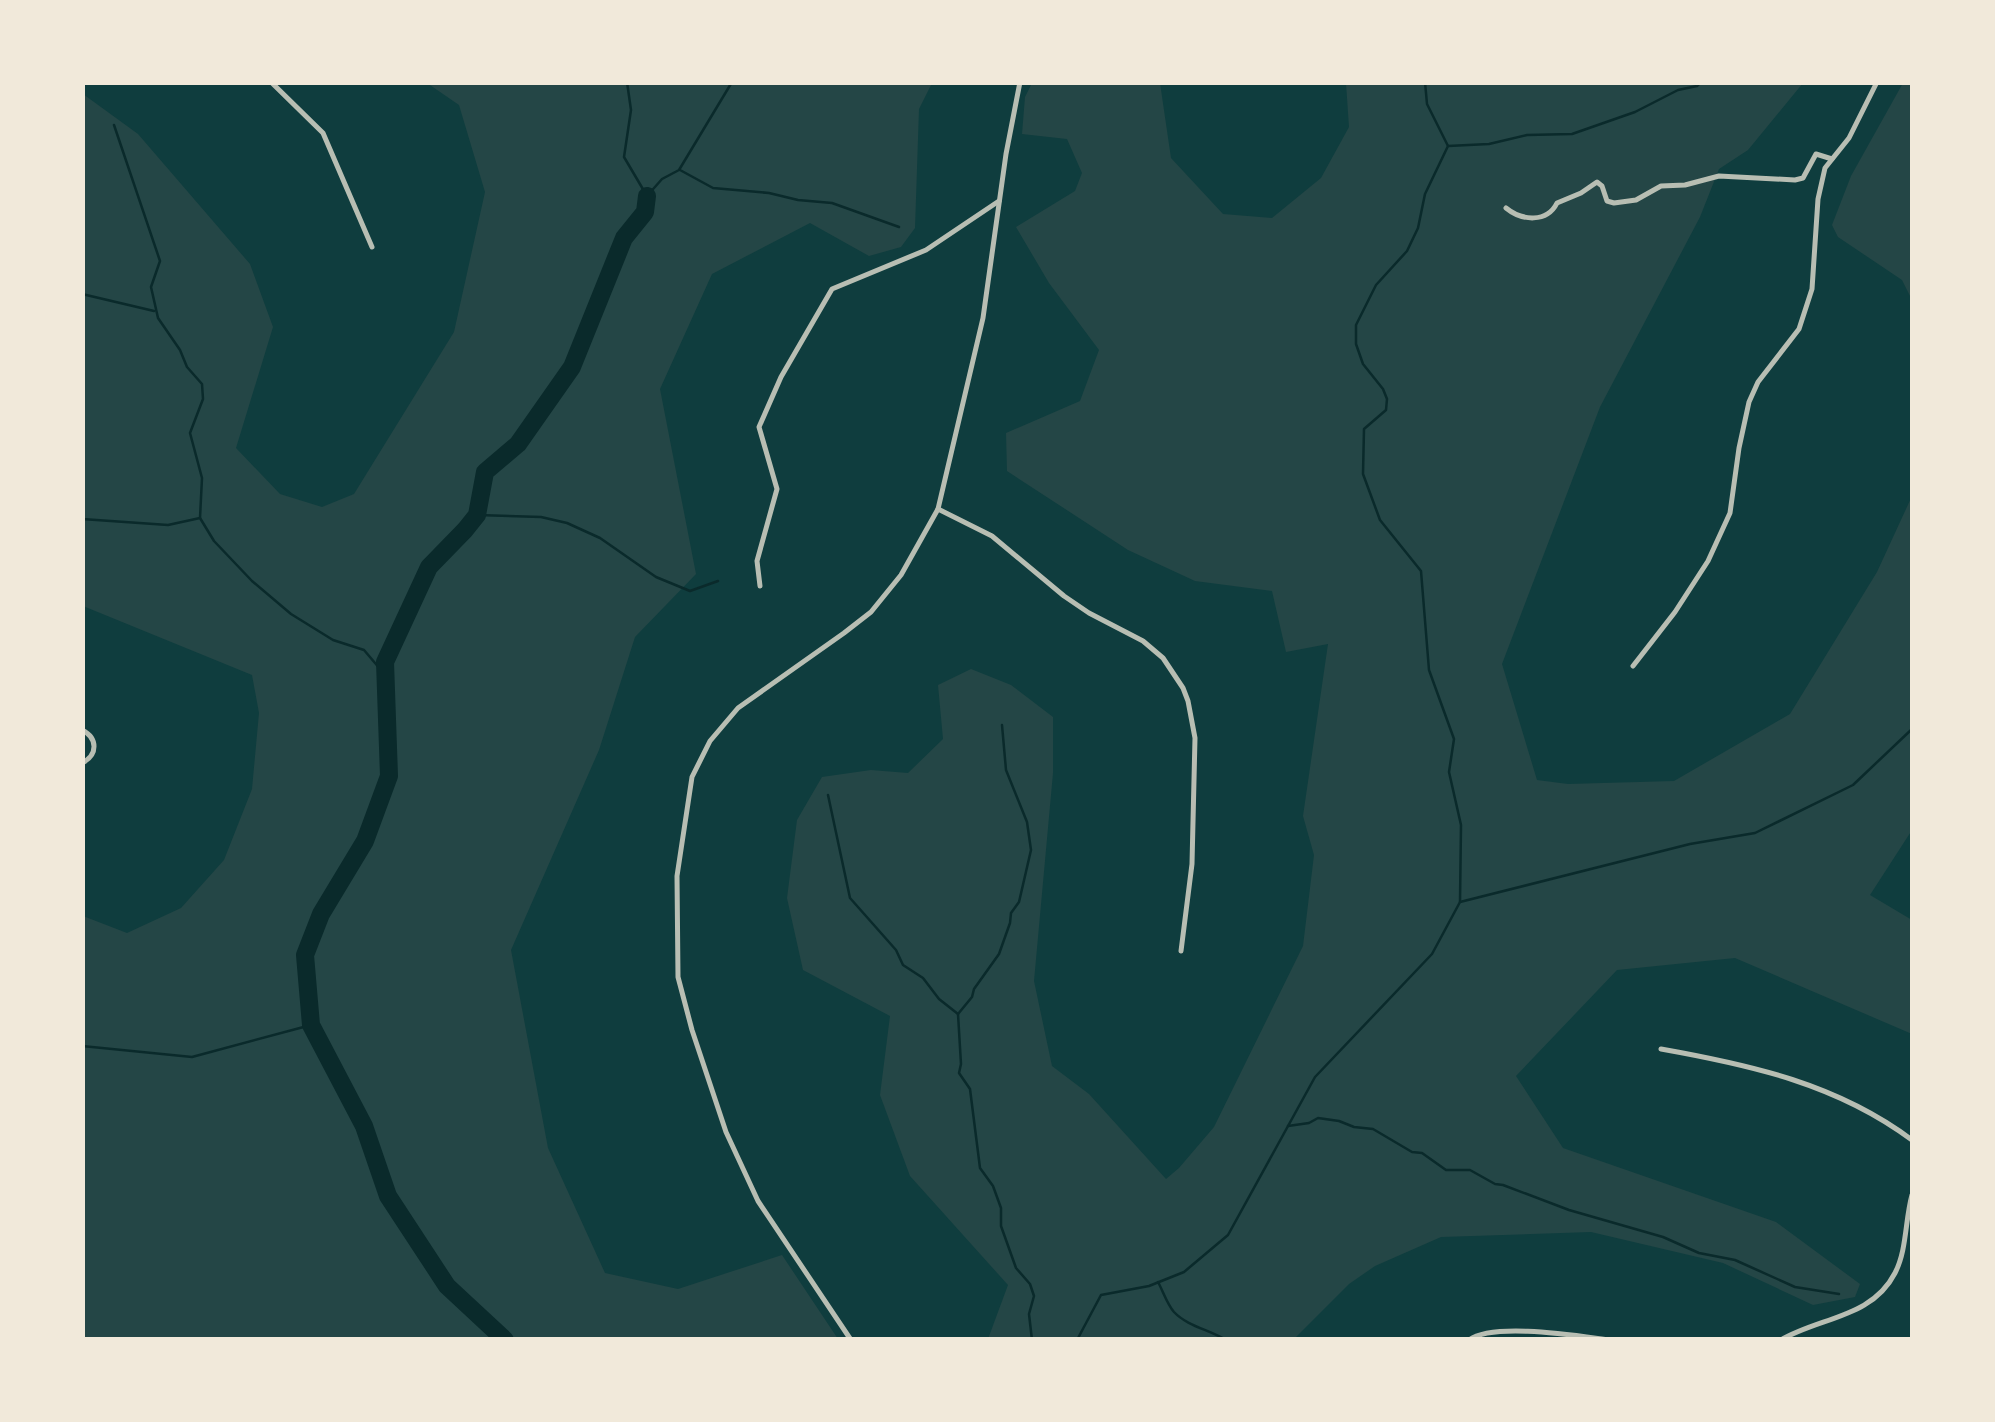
<svg xmlns="http://www.w3.org/2000/svg" width="1995" height="1422" font-family="'Archivo Narrow',sans-serif">
  <rect width="100%" height="100%" fill="#0f3d3e"/>
  <g fill="#244646">
    <path d="M427,83H932L919,109L915,228L901,247L869,256L810,223L712,274L660,389L696,574L635,637L599,750L511,950L548,1148L605,1273L678,1289L782,1255L838,1339H83V916L127,933L181,908L224,860L252,789L259,713L252,675L83,606V94L138,134L250,264L273,327L236,448L280,494L322,507L354,494L454,332L485,192L459,105Z"/>
    <path d="M1032,83H1160L1171,158L1223,214L1272,218L1321,178L1349,127L1346,83H1803L1748,150L1719,169L1700,217L1600,407L1502,664L1537,780L1568,784L1674,781L1790,714L1877,572L1912,496V830L1870,895L1912,920V1034L1735,958L1617,970L1516,1076L1563,1148L1776,1222L1860,1284L1855,1297L1813,1305L1723,1263L1591,1232L1441,1237L1375,1266L1349,1284L1294,1339H988L1008,1285L910,1176L880,1095L890,1016L803,970L787,898L797,820L822,777L871,770L908,773L943,739L938,685L971,669L1011,685L1053,717V773L1034,981L1052,1066L1089,1094L1166,1179L1179,1168L1214,1127L1303,946L1314,855L1303,816L1328,644L1286,652L1272,591L1195,581L1128,550L1007,471L1006,433L1080,401L1099,350L1049,283L1016,227L1075,191L1082,173L1067,139L1022,134L1025,97Z"/>
    <path d="M1903,83H1912V300L1902,280L1838,237L1832,225L1851,176Z"/>
  </g>
  <g fill="none" stroke-linecap="round" stroke-linejoin="round">
    <g stroke="#0a2a2b" stroke-width="2.5">
      <path d="M627,82L631,110L624,157L647,196L662,179L679,170L732,82"/>
      <path d="M1425,82L1427,104L1448,146"/>
      <path d="M114,125L160,261L151,287L158,318L180,350L187,367L202,384L203,399L190,433L202,478L200,518L214,541L252,581L291,614L333,640L364,650L386,676"/>
      <path d="M680,170L713,188L769,193L798,200L832,203L899,227"/>
      <path d="M82,294L154,311"/>
      <path d="M477,515L541,517L567,523L600,538L656,577L690,591L718,581"/>
      <path d="M82,519L168,525L200,518"/>
      <path d="M828,795L850,898L896,950L903,965L923,978L939,999L958,1014L961,1064L959,1073L970,1089L980,1168L993,1186L1001,1208V1226L1016,1268L1030,1284L1034,1296L1029,1314L1032,1340"/>
      <path d="M1460,902L1461,825L1449,772L1454,739L1429,670L1421,571L1380,520L1363,474L1364,429L1386,410L1387,399L1383,389L1363,364L1356,344V325L1376,285L1407,251L1418,228L1425,194L1448,146L1489,144L1527,135L1572,134L1635,112L1678,90L1697,86L1701,82"/>
      <path d="M958,1014L972,997L974,989L999,954L1010,923L1011,913L1019,902L1031,850L1027,822L1006,770L1002,725"/>
      <path d="M82,1046L192,1057L311,1025"/>
      <path d="M1288,1126L1309,1123L1318,1118L1339,1121L1354,1127L1373,1129L1412,1152L1422,1153L1446,1170H1470L1495,1184L1503,1185L1569,1210L1663,1237L1699,1253L1735,1260L1795,1287L1839,1294"/>
      <path d="M1158,1282C1163,1291 1167,1304 1174,1312C1187,1326 1210,1330 1226,1340"/>
      <path d="M1077,1340L1101,1295L1149,1286L1184,1272L1228,1235L1315,1077L1432,954L1460,902L1690,844L1755,833L1853,785L1912,729"/>
    </g>
    <path stroke="#0a2a2b" stroke-width="18" d="M505,1340L447,1286L388,1196L364,1126L311,1025L305,955L321,914L365,841L389,776L385,662L429,567L465,530L477,515L485,472L518,444L572,367L624,238L645,212L647,196"/>
    <g stroke="#b8beb3" stroke-width="5">
      <path d="M271,82L323,133L372,247"/>
      <path d="M1506,208C1522,221 1547,223 1557,203L1581,193L1597,182L1602,186L1607,201L1614,203L1636,200L1661,186L1685,185L1719,176L1795,180L1803,178L1816,154L1832,159"/>
      <path d="M938,509L992,536L1064,596L1089,613L1143,641L1163,658L1183,688L1188,701L1195,738L1192,864L1181,951"/>
      <path d="M760,586L757,561L777,489L759,427L781,377L832,289L926,250L999,201"/>
      <path d="M1633,666L1675,612L1708,561L1730,513L1739,448L1749,402L1758,382L1799,329L1812,289L1818,199L1825,168L1849,138L1877,82"/>
      <path d="M82,730C98,738 98,755 82,763"/>
      <path d="M1661,1049C1751,1065 1837,1084 1912,1140"/>
      <path d="M851,1340L758,1201L726,1132L692,1030L678,977L677,876L692,777L710,741L738,708L844,633L871,612L901,575L938,509L983,318L1006,154L1020,82"/>
      <path d="M1469,1340C1494,1322 1578,1336 1610,1340"/>
      <path d="M1781,1340C1820,1317 1872,1318 1895,1273C1907,1250 1905,1220 1912,1195"/>
    </g>
  </g>
  <rect width="1995" height="1422" fill="none" stroke="#f1e9da" stroke-width="170"/>
</svg>
